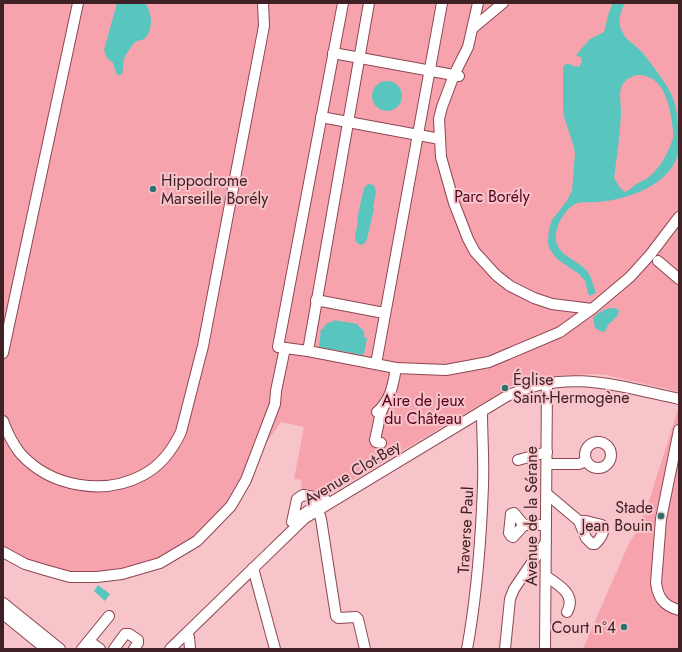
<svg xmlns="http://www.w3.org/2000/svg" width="682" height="652" font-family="Jost,sans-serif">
  <rect width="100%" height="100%" fill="#f7c4ca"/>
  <g fill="#f7a3ae">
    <path d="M3,3H679V392L606,375L590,374L556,376L520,381L327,495L303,491L301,487L302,480L294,479L304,427L281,422L264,446L263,451H261L229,502L192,540L160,558L127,570L75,574L39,565L3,549Z"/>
    <path d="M679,406V649H583L629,543L637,531L649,501Z"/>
  </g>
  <g fill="#58c5bf" fill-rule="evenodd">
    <path d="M117,3H145C152,11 154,30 145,38C143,40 140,40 137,41C133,43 129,50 127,53C122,60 124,67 122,74L119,76L116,73L113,63L107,58L104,50Z"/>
    <path d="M613,3H625C622,9 618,19 620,26C624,40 632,42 641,51C645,55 649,61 652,65C664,81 676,96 677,116C678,127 682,145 678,155C668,186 628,199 599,202C591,203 581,201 575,204C564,210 554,228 556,240C558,256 578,260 587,271C592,277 593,286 596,293L589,296L585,281L579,274L557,259L549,248L548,242L549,229L552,220L566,202L572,191L575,153L573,144L564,117L563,107V67L566,64H570L575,67L577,66L579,67L582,62L581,60L582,58L576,55L590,39L604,32L609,12ZM637,75C663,74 669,103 672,122C672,127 674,133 673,138C669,152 660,168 649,177C645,180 641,181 638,183C633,186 630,190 625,192L621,189L614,178C617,156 620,135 621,113C621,105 619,95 621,88C624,80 630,77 637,75Z"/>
    <circle cx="387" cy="96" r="15"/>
    <path d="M368,184L374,185L376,191L373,208L374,209L367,239L364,244L361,245L356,242L355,237L358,220L357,219L364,188Z"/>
    <path d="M615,308L619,310L618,315L608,325L605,332L600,331L595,328L593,318C600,311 606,308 615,308Z"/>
    <path d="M333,320L358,324V326C363,329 365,331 364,337L367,338L364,354L363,355L319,347L321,329H323C325,324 328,322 333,322Z"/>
    <path d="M98,585L110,594L105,601L94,591Z"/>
  </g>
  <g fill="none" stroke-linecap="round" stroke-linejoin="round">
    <g stroke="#8d4652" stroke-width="12">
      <g id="minor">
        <path d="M369,3L308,351L396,368L446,370L489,362L560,332L592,309L630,277L650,255L679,217"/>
        <path d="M478,3L468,47L454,75L442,107L439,119L441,157L454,203L468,239L475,252L496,275L510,286L534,298L552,304L592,309"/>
        <path d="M473,28L503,3"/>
        <path d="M333,53L459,76"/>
        <path d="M321,117L440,139"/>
        <path d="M658,261L679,279"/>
        <path d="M316,300L384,313"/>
        <path d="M308,351L278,347L343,3"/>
        <path d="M3,353L78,3"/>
        <path d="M376,364L442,3"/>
        <path d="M377,412C391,400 393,385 396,368"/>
        <path d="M3,421C7,432 13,444 20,453C50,487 104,496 143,475C160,466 173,449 181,432L203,346L264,26L263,3"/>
        <path d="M679,430L661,519L656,583C658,598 664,606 679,610"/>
        <circle cx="598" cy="455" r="13"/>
        <path d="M381,443L376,442L375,440L381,412L384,406"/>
        <path d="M518,460L547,452"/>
        <path d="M547,464H579L586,461"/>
        <path d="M547,494L579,521L586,538L592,544H595C600,540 606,531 602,525L586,521H579"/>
        <path d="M303,495L325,499L292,522L297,499Z"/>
        <path d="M318,510L321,519L336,616L338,618L356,617L358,619L365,649"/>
        <path d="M524,525L513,537L511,536L509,533L511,514L514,513L524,525H546"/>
        <path d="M3,552L25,564L45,570L70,577H97L122,574L160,563L197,541L231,506L246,480L275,404L276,391L285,348"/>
        <path d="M253,568L275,649"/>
        <path d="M546,576C558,585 577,594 567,612"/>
        <path d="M3,603L60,649"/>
        <path d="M3,614L46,649"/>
        <path d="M186,634L189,637L190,649"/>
        <path d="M89,641L100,649"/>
        <path d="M82,649L109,616"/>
        <path d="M114,649L125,634H129L138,640V643L134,649"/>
        <path d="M170,649L305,518L507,396C567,368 618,386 679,399"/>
        <path d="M467,649C477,595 481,540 483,485C484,460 482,436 482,411"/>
        <path d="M505,649L510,599L514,589L546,542"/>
        <path d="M545,649L547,383"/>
      </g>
    </g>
    <use href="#minor" stroke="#fff" stroke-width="10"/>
  </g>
  <g fill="#29736f" stroke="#f7c4ca" stroke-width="1.5">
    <circle cx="153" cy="189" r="4"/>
    <circle cx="505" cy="388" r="4"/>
    <circle cx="661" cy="516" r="4"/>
    <circle cx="624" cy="627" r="4"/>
  </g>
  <g text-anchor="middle" stroke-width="4" stroke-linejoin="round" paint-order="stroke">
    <g font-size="16" fill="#3f2025" stroke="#f7c4ca" text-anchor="start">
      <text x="161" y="186">Hippodrome<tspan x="161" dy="18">Marseille Borély</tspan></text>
      <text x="513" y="385">Église<tspan x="513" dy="18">Saint-Hermogène</tspan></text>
      <text x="653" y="513" text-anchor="end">Stade<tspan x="653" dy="18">Jean Bouin</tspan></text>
      <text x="616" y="633" text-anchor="end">Court n°4</text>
    </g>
    <g font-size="16" fill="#56001d" stroke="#f7c4ca">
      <text x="492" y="202">Parc Borély</text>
      <text x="423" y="406">Aire de jeux<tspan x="423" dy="18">du Château</tspan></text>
    </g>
    <g font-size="16" fill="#3f2025" stroke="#f7c4ca">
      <text transform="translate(352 472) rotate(-31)" y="6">Avenue Clot-Bey</text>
      <text transform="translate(531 516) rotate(-90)" y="6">Avenue de la Sérane</text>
      <text transform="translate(465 530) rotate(-87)" y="6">Traverse Paul</text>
    </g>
  </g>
  <rect width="682" height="652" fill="none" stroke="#3f2025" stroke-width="8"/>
</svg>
